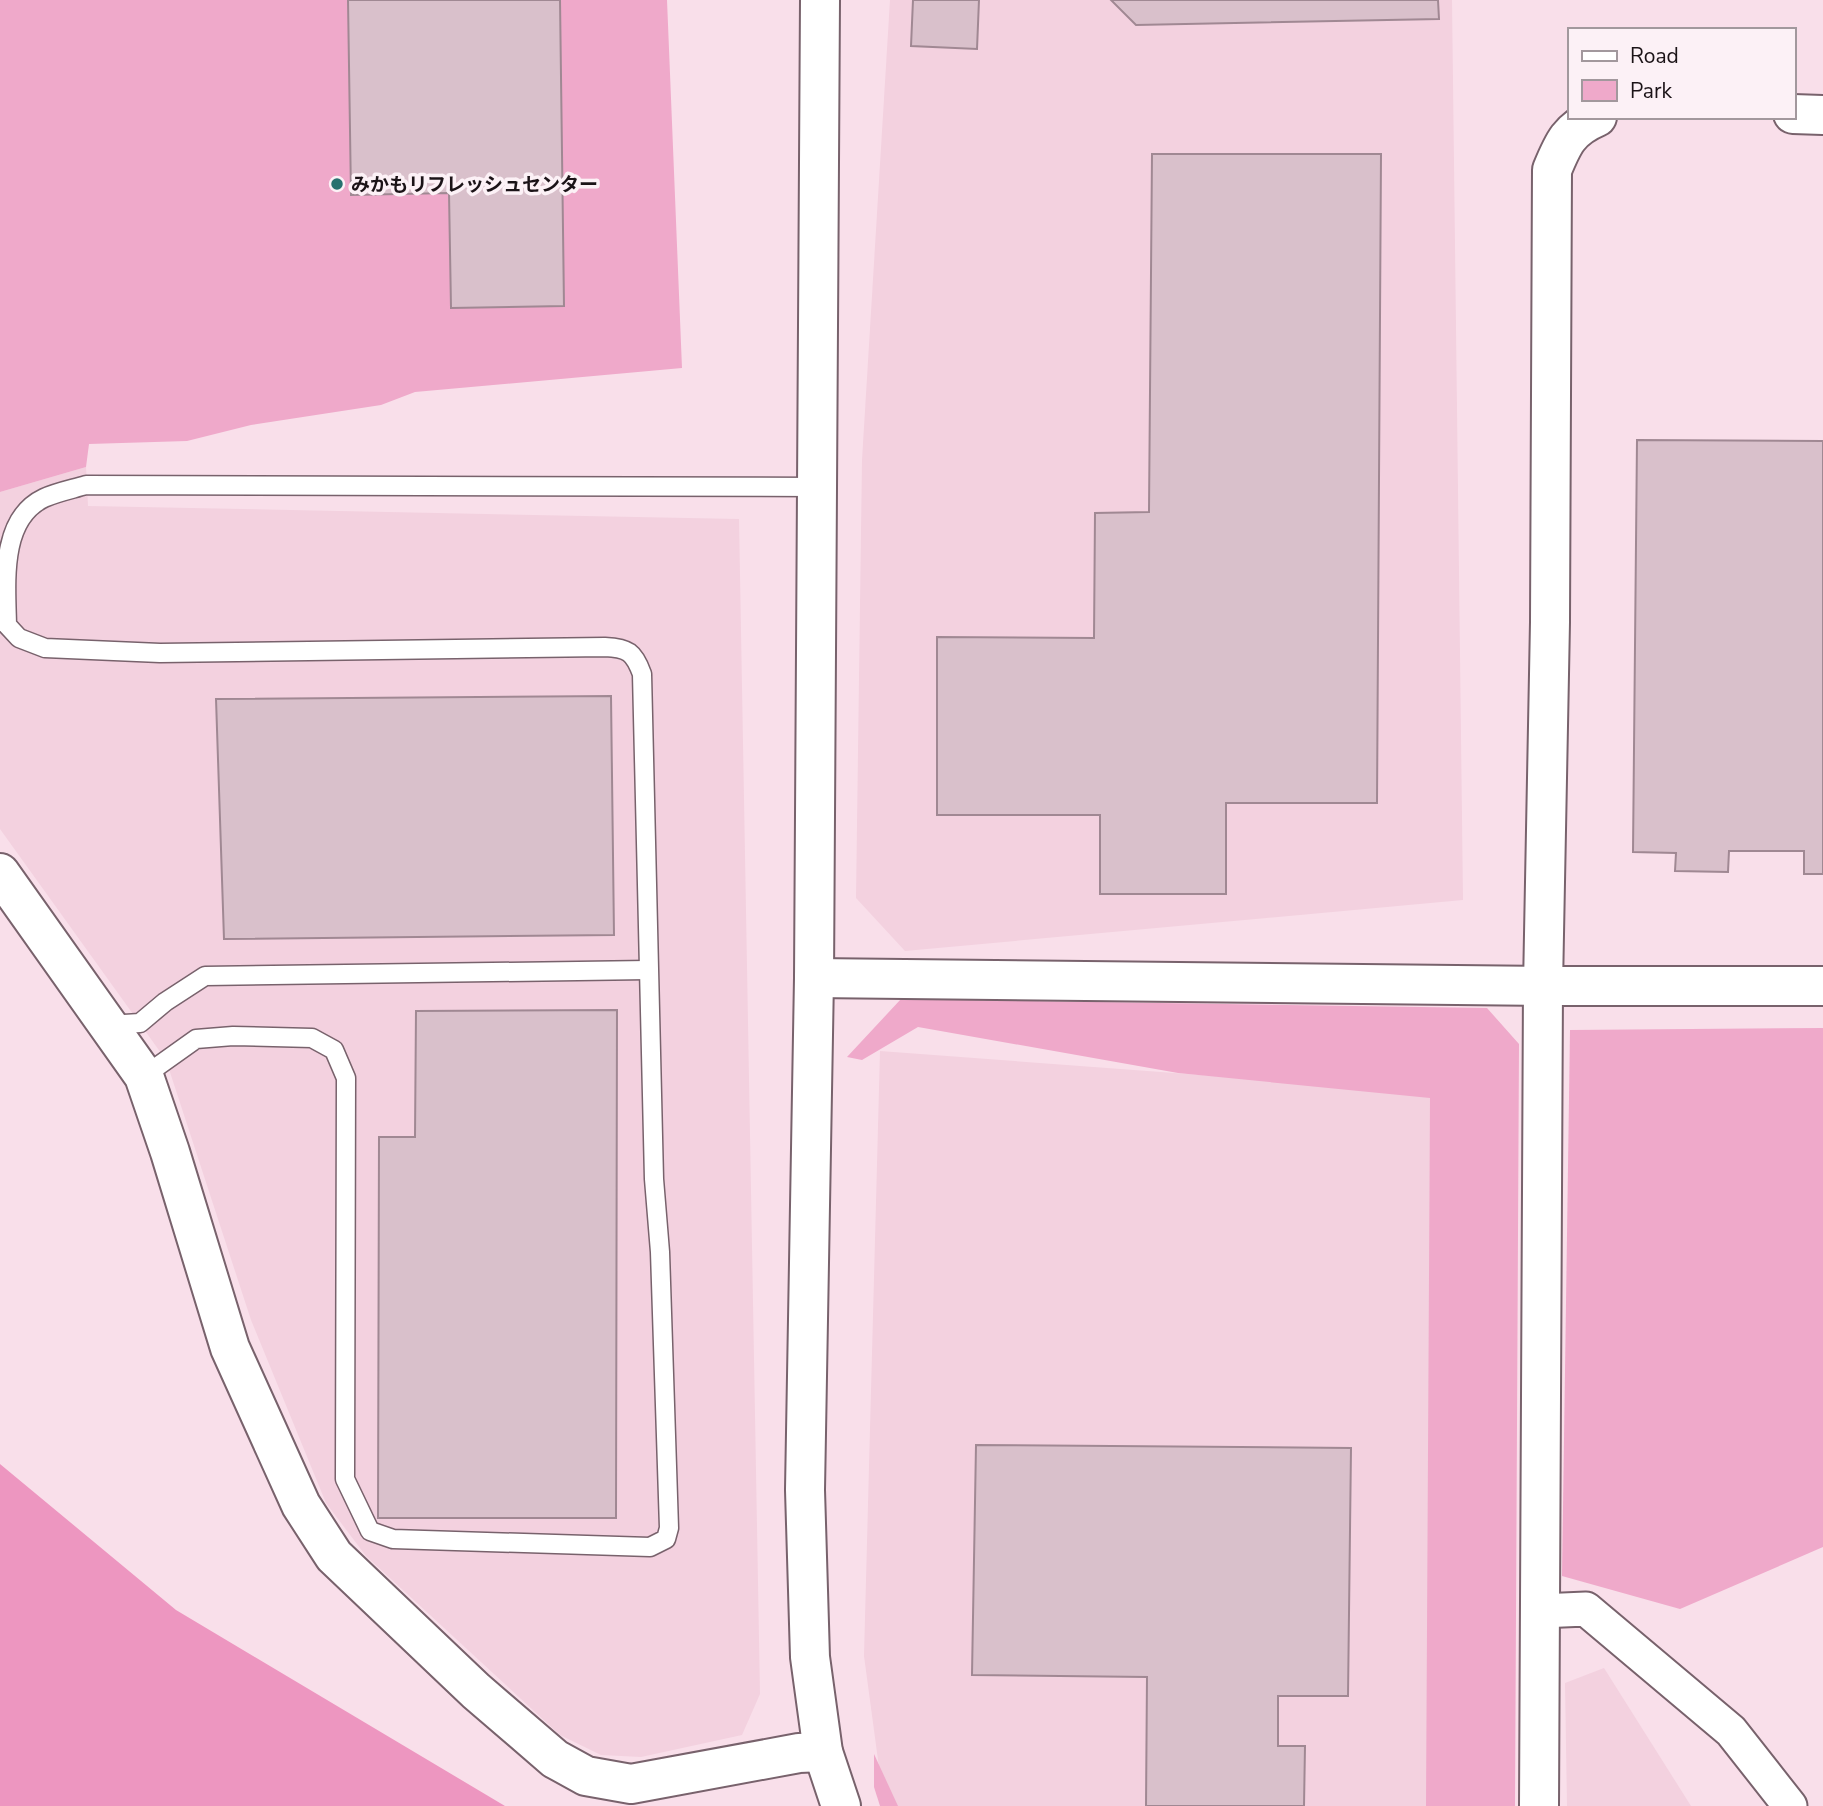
<svg xmlns="http://www.w3.org/2000/svg" width="1823" height="1806" font-family="'Nunito Sans','Noto Sans JP',sans-serif">
  <rect width="100%" height="100%" fill="#f9dfea"/>
  <g fill="#f3d1df">
    <path d="M890,0H1452L1463,900L905,951L856,898L862,460Z"/>
    <path d="M86,467L88,506L739,519L760,1694L742,1735L641,1757L601,1755L560,1735L366,1556L326,1503L251,1320L166,1060L0,829V492Z"/>
    <path d="M880,1051L1443,1093L1430,1806H888L883,1797L864,1656Z"/>
    <path d="M1604,1668L1691,1806H1567L1565,1683Z"/>
  </g>
  <g fill="#efa9ca">
    <path d="M0,0H667L682,368L415,392L381,405L251,425L187,441L89,444L86,467L0,492Z"/>
    <path d="M901,999L1487,1008L1519,1044L1515,1806H1426L1430,1098L1178,1073L918,1027L862,1060L847,1057Z"/>
    <path d="M1823,1028V1547L1680,1609L1562,1576L1570,1030Z"/>
    <path d="M874,1754L898,1806H880L874,1787Z"/>
  </g>
  <path fill="#ed96c0" d="M0,1464L176,1610L505,1806H0Z"/>
  <g fill="#d9c0cb" stroke="#a08893" stroke-width="2">
    <path d="M348,0H560L564,306L451,308L449,193L351,195Z"/>
    <path d="M913,0H979L977,49L911,46Z"/>
    <path d="M1111,0H1438L1439,19L1136,25Z"/>
    <path d="M1152,154H1381L1377,803H1226V894H1100V815H937V637L1094,638L1095,513L1149,512Z"/>
    <path d="M1637,440L1823,441V874H1804V851H1729L1728,872L1675,871L1676,853L1633,852Z"/>
    <path d="M611,696L614,935L224,939L216,699Z"/>
    <path d="M617,1010L616,1518H378L379,1137H415L416,1011Z"/>
    <path d="M976,1445L1351,1448L1348,1696H1278V1746H1305L1304,1806H1146L1147,1677L972,1675Z"/>
  </g>
  <g fill="none" stroke-linecap="round" stroke-linejoin="round">
    <g stroke="#78626c" stroke-width="21">
      <g id="lane">
        <path d="M108,1025L140,1023L165,1002L205,976L648,970"/>
        <path d="M144,1076L196,1039L233,1036L312,1038L334,1050L346,1078L345,1479L370,1531L393,1539L650,1547L666,1539L669,1528L660,1252L654,1179L642,674C634,652 628,648 605,647L160,653L45,648L19,638L7,625C6,581 0,519 44,498C57,492 73,489 86,485L816,487"/>
      </g>
    </g>
    <g stroke="#78626c" stroke-width="37">
      <path id="street" d="M1540,1611L1586,1609L1731,1731L1790,1806"/>
    </g>
    <g stroke="#78626c" stroke-width="42">
      <g id="secondary">
        <path d="M820,0L814,978L805,1490L810,1657L823,1752L841,1806"/>
        <path d="M1793,114L1823,115"/>
        <path d="M0,873L144,1076L170,1152L230,1348L301,1505L334,1556L476,1691L555,1759L586,1776L631,1784L799,1753L823,1752"/>
        <path d="M814,978L1543,986H1823"/>
        <path d="M1539,1806L1543,986L1550,622L1552,170C1563,143 1569,129 1597,117"/>
      </g>
    </g>
    <use href="#lane" stroke="#fff" stroke-width="18"/>
    <use href="#street" stroke="#fff" stroke-width="33"/>
    <use href="#secondary" stroke="#fff" stroke-width="38"/>
  </g>
  <circle fill="#27716f" stroke="#fcf1f6" stroke-width="2.5" cx="337" cy="184" r="7"/>
  <g text-anchor="middle" stroke-width="7" stroke-linejoin="round" paint-order="stroke">
    <g font-size="19" font-weight="bold" fill="#1b1317" stroke="#fcf1f6" text-anchor="start">
      <text x="351" y="191">みかもリフレッシュセンター</text>
    </g>
  </g>
  <rect x="1568" y="28" width="228" height="91" fill="#fcf1f6" stroke="#a2989d" stroke-width="2"/>
  <rect x="1582" y="51" width="35" height="10" fill="#ffffff" stroke="#a2989d" stroke-width="2"/>
  <text x="1630" y="63" font-size="21" fill="#1b1317">Road</text>
  <rect x="1582" y="80" width="35" height="21" fill="#efa9ca" stroke="#a2989d" stroke-width="2"/>
  <text x="1630" y="98" font-size="21" fill="#1b1317">Park</text>
</svg>
